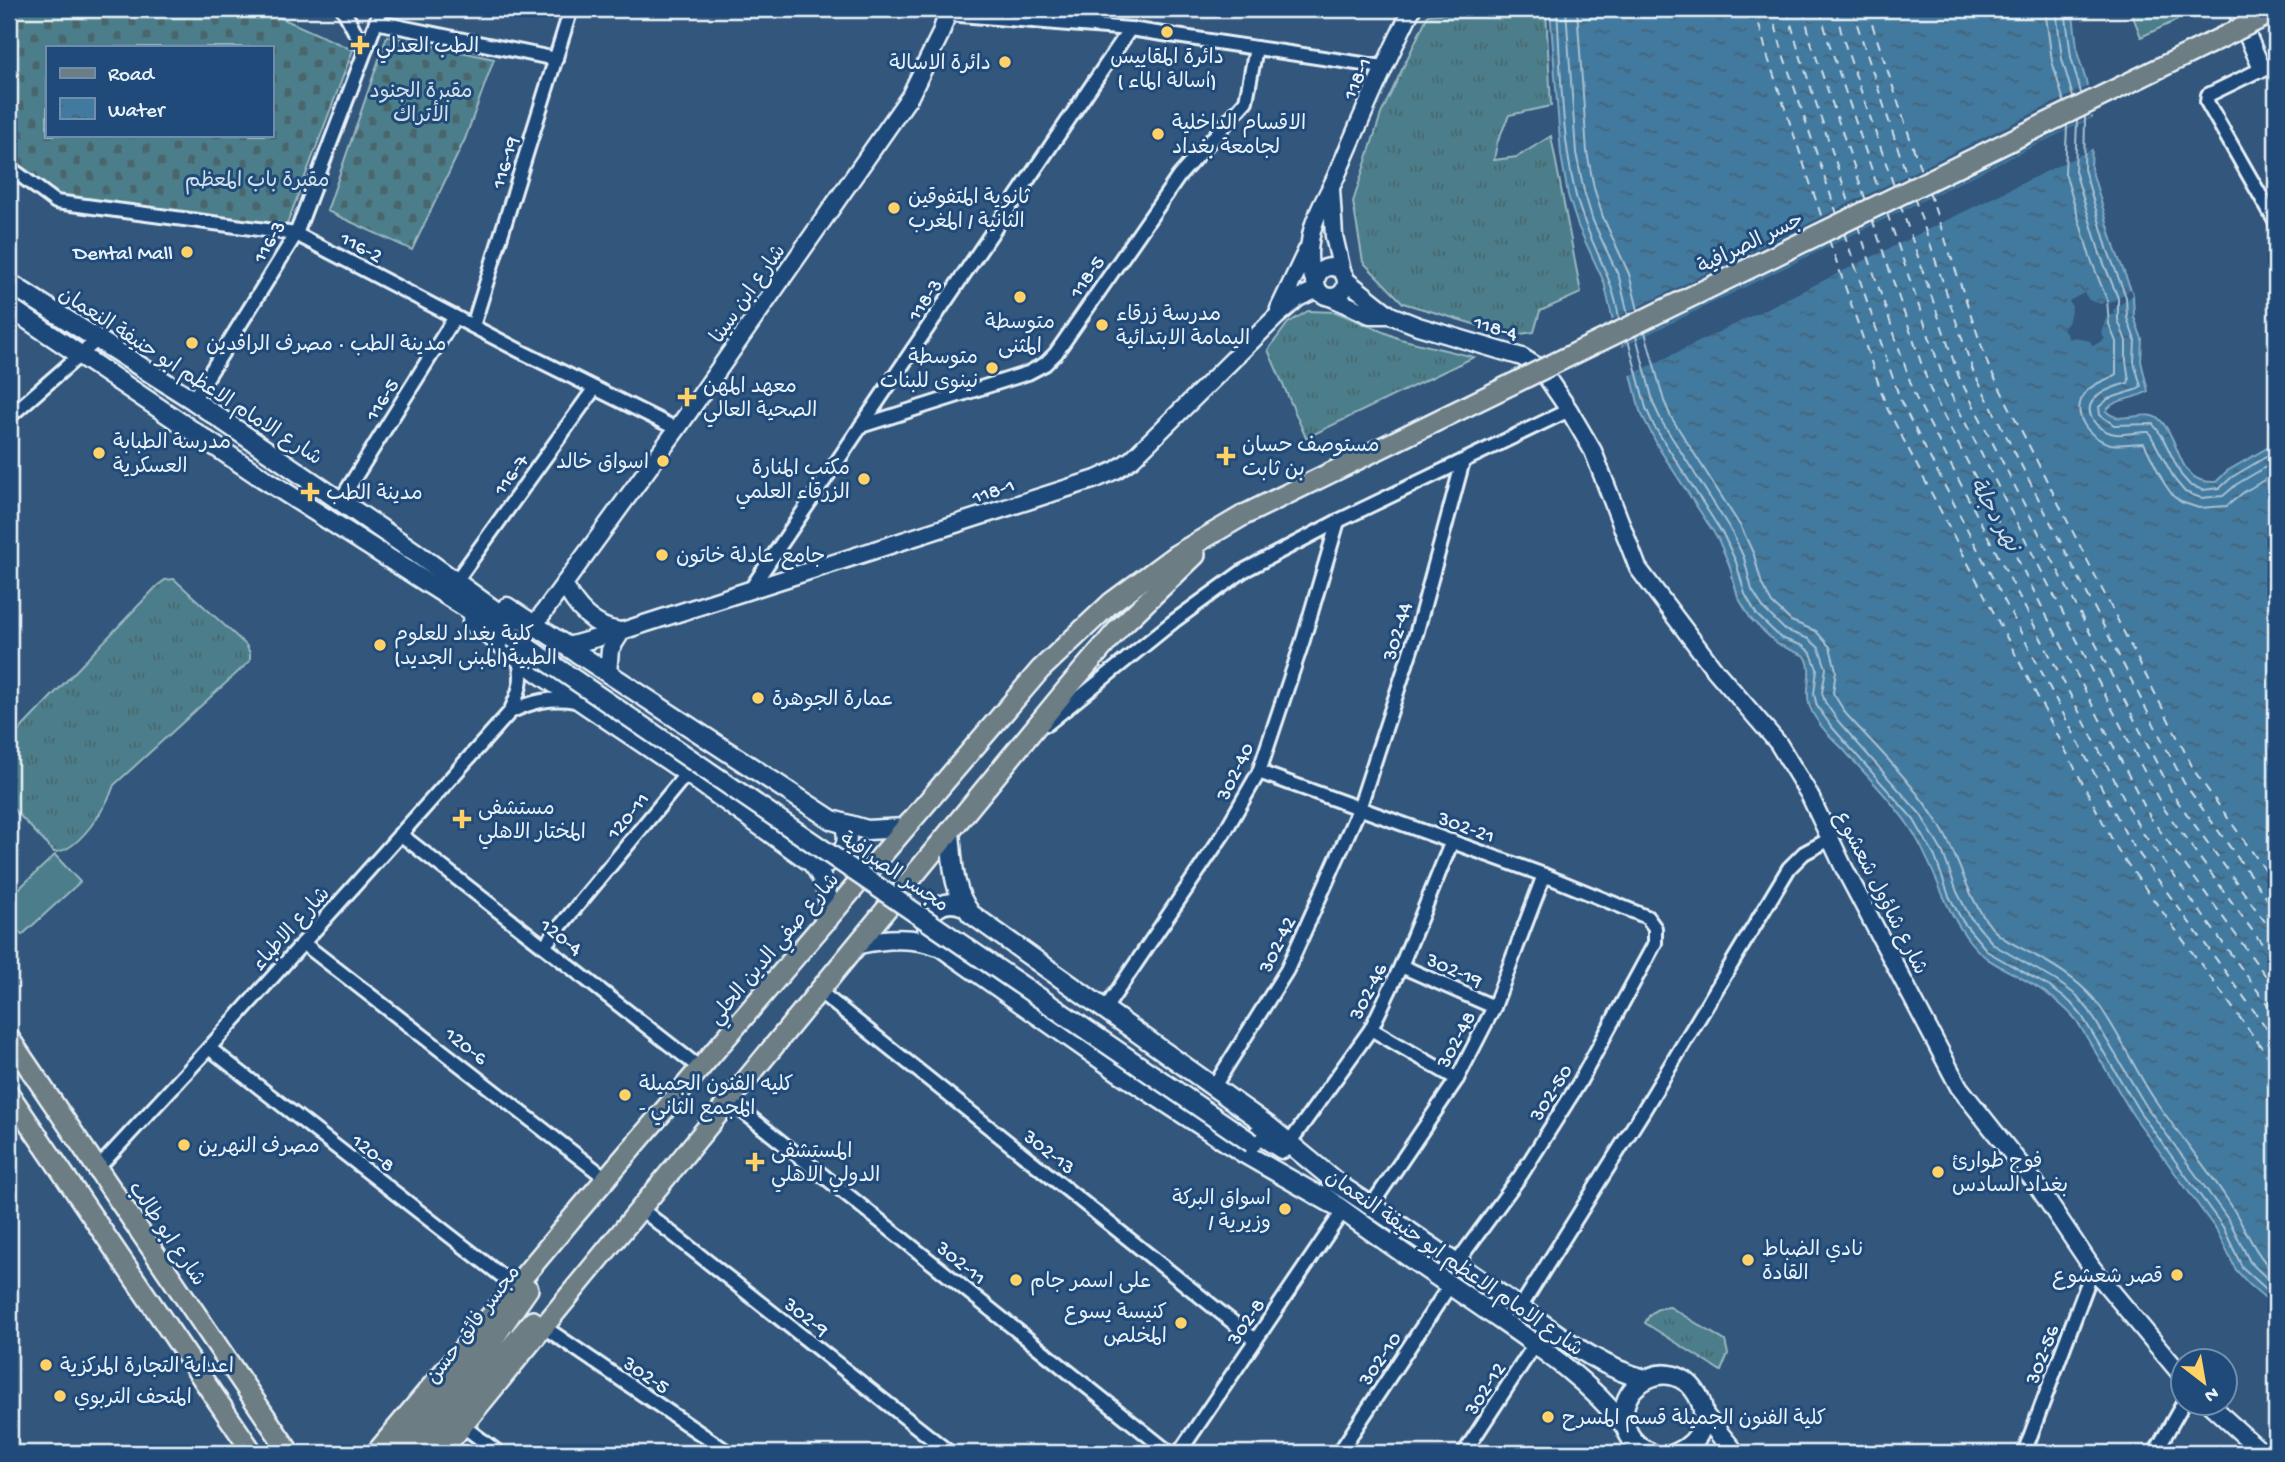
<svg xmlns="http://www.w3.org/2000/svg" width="2285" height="1462" font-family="'Gochi Hand','Playpen Sans Arabic',sans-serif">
  <defs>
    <pattern id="grass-tufts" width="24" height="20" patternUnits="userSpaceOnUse" patternTransform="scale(1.75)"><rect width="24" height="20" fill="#4c7e8a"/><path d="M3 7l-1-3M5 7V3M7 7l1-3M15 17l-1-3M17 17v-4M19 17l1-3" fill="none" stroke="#49666d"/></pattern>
    <pattern id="cemetery-stones" width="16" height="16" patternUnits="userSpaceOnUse" patternTransform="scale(1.75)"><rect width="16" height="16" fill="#4c7e8a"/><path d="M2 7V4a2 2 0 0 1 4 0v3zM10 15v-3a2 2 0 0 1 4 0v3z" fill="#49666d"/></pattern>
    <pattern id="water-ripples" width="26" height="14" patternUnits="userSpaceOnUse" patternTransform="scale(1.75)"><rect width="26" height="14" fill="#42799e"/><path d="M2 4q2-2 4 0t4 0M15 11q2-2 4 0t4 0" fill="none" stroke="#446378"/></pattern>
  </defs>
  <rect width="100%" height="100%" fill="#33567c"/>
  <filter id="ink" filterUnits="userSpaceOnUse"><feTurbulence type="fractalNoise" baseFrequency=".0143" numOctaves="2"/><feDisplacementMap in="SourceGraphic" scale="14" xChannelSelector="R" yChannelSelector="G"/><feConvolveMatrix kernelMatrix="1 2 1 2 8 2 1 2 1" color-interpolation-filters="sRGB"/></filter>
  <g filter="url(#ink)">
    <g fill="url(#grass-tufts)" stroke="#9ab8c1" stroke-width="2">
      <path d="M1506,9L1546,11L1551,106L1509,115L1497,143L1494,160L1517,157L1551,136L1581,293L1540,311L1534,332L1493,338L1494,330L1403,303L1363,262L1353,202L1381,114L1428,15Z"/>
      <path d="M2130,9H2201L2141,37Z"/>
      <path d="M1308,311L1336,312L1400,339L1474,357L1306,438L1268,350L1288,323Z"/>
      <path d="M174,579L246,645L250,653V661L114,785C107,806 78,853 54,852L9,804V741L157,586L165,580Z"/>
      <path d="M1670,1307L1725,1341L1728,1354L1721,1371L1645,1323C1651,1311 1656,1308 1670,1307Z"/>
    </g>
    <g fill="url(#cemetery-stones)" stroke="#9ab8c1" stroke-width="2" fill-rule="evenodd">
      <path d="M9,9H261L353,50L286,227L55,197L9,158ZM47,47H271V135H47Z"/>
      <path d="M387,36L494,59L465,139L412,250L327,211Z"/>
    </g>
    <path fill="#4c7e8a" stroke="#9ab8c1" stroke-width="2" d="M55,855L80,882L22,935L9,922V898Z"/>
    <path fill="url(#water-ripples)" stroke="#84a9c2" stroke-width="2" d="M1550,9H2070L2073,15L2078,55L2086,81L2093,123L2091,168L2115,249L2133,295L2134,317L2142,339L2141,361L2148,391C2135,400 2114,398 2106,411C2122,428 2147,405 2162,422C2183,445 2176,484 2216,482L2227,471L2276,443V1307L2249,1284L2236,1270L2217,1231L2133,1115L2077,1021C2062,1003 2044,990 2023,979C2004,968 1985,961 1971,943C1941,906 1935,864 1909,826C1890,798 1865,774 1843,749C1831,737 1816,723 1810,707C1803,690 1815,672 1805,656L1777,644L1751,619L1738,597L1729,564L1718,539L1660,450L1640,411L1626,354L1613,321L1604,282L1578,226L1568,195L1561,155Z"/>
    <g fill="#33567c">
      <path d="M2091,85L2096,114L1619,346L1609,321Z"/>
      <path d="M2096,116V147L1627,377L1620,348Z"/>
      <path d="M2131,289L2133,295L2113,310L2114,313L2106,318L2101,333L2105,339L2093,346L2090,341L2075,337L2069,339L2063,328L2068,323L2072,307L2069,301L2084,293L2089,300L2101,304L2107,301L2109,304Z"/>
    </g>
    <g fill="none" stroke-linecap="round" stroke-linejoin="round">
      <g stroke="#a6c1d4" stroke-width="2">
        <path d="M1557,9C1561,69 1561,132 1575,192C1585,236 1613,274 1619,319"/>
        <path d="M1566,9L1576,153L1584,191L1593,221L1619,277L1628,315"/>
        <path d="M1577,9L1587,152L1594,188L1603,217L1629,274L1638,310"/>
        <path d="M2045,9L2052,61L2064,102"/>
        <path d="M2056,9L2062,59L2073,97"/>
        <path d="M2065,9L2071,57L2081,93"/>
        <path d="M2085,117L2084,169L2108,251L2126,297L2127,318L2135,340L2134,362L2141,386L2138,389L2108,399L2099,407L2100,415L2114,425L2153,424L2162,436L2181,475L2190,485L2203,490L2220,488L2232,477L2276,451"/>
        <path d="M2077,121L2075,171L2100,254L2118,298V320L2126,341V361L2129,380L2128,383C2112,387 2079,398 2093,420C2097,427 2104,431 2111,433C2124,437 2137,431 2149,432L2175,480L2185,492L2201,498L2223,496L2237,484L2276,461"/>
        <path d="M2067,126L2065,173L2090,257L2107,300L2109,324L2116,342V374C2108,380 2096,382 2088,390C2067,410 2088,439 2111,444C2122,446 2133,443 2144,443L2164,483L2173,496L2181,502L2199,508L2227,506L2244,492L2276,473"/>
        <path d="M1645,332L1664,401L1671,417L1741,527L1754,555L1762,585L1772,603L1791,621L1816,631L1830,647L1836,670L1833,693L1846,714C1879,750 1916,786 1941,828C1961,861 1966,896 1991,927C2003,941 2020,947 2036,956C2059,968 2082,983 2098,1004C2120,1034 2134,1069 2155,1100C2178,1134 2205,1165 2227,1199C2244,1224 2253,1253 2276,1274"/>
        <path d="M1636,336L1654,405L1662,422L1732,532L1744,558L1752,590L1764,609L1785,630L1809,639L1819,648L1826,668L1822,693L1825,702L1838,721L1921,815L1943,853L1957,892L1970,917L1994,945L2055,980L2076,995L2089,1010L2146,1106L2230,1222L2250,1262L2276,1287"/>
        <path d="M1628,340L1646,408L1654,426L1724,536L1736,562L1745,594L1757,615L1781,638L1803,646L1811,653L1817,669L1814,694L1817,706L1831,726L1914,820L1935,857L1949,896L1963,922L1988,952L2050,987L2070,1002L2082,1016L2139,1111L2223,1227L2242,1267L2276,1298"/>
      </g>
      <g stroke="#cfdfea" stroke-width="2" stroke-dasharray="9 7" stroke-linecap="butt">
        <path d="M1755,9L1768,58L1823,221"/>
        <path d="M1771,9L1783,54L1837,214"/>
        <path d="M1787,9L1798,49L1851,208"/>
        <path d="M1803,9L1812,45L1866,201"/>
        <path d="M1820,9L1828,40L1880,194"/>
        <path d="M1836,9L1842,36L1895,189"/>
        <path d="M1852,9L1909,182"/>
        <path d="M1867,9L1922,174"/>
        <path d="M1929,192L1988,365L2195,772L2276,885"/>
        <path d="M1914,197L1973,371L2184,783L2276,911"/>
        <path d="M1900,204L1959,377L2173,795L2276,937"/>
        <path d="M1887,213L1945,383L2162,806L2276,963"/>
        <path d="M1872,219L1930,389L2150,817L2276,990"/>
        <path d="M1858,226L1915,396L2140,829L2276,1016"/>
        <path d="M1844,233L1901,402L2129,840L2276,1041"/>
        <path d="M1829,240L1887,408L2118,851L2276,1067"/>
      </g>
      <g stroke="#e8f1f8" stroke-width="18">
        <g id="minor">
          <path d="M343,9L365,51"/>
          <path d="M948,14L1130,29L1383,67"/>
          <path d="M376,22L556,59"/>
          <path d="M2276,62L2208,95L2207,102L2276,223"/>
          <path d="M9,167L56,202L296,234L520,351L677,429"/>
          <path d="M473,326L571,9"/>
          <path d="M193,400L296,234L381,9"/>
          <path d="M9,417L97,340"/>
          <path d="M861,426L1028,373L1045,364L1056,353L1179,176L1246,101L1256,48"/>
          <path d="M340,501L455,317"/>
          <path d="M456,581L594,389"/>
          <path d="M750,590L1130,29"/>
          <path d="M510,712C533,701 551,697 576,701"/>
          <path d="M1047,724L1174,621L1243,571L1338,521L1569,410"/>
          <path d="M1259,772L1544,875L1647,917L1655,928V943L1579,1083L1521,1175L1455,1265"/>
          <path d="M400,834L700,1068"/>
          <path d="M303,943L607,1179"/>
          <path d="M544,946L687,773"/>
          <path d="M1401,966L1494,1007"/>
          <path d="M820,992L1255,1340"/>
          <path d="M1105,1009L1224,833L1259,772L1303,640L1338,521"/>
          <path d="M1371,1029L1457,1079"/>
          <path d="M209,1048L516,1287"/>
          <path d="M1213,1088L1287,970L1359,809L1417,631L1463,461"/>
          <path d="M730,1101L1170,1453"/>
          <path d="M1290,1142L1371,1029L1401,966L1452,841"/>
          <path d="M97,1169L209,1048L510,712C519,693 525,678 518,658"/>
          <path d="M1371,1206L1457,1079L1494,1007L1544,875"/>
          <path d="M641,1209L950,1453"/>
          <path d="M1520,1308L1642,1113L1789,868L1804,853L1830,839"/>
          <path d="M544,1327L729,1453"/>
          <path d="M463,1426L499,1453"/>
          <path d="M1179,1453L1343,1211"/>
          <path d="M1339,1453L1450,1285"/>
          <path d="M1464,1453L1535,1344"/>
          <path d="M2024,1453L2093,1269"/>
          <path d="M2155,1453L2184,1402"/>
        </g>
      </g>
      <g stroke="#e8f1f8" stroke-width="21">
        <g id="tertiary">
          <path d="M2236,9L2262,69"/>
          <path d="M1331,189L1334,236L1342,271"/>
          <circle cx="1331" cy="282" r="15"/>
          <path d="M1346,280L1390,315L1418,326L1522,357L1541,369L1569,410L1593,451L1638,568L1715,670L1778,743L1809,794L1844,868L1959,1087L2036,1184L2093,1269L2184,1378"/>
          <path d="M1316,284C1307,268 1308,248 1312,231C1317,209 1330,192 1338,172C1362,117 1385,62 1412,9"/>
          <path d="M1330,297L1370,315H1390"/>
          <path d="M1279,309L1307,250"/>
          <path d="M564,584C575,607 594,628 620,631"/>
          <path d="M535,624L677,429L910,96L940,35L949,9"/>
          <path d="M568,646L622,631L1096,479L1116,470L1132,459L1276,317L1298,298L1318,289"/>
          <path d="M608,672L610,650L622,631"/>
          <path d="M2207,1402L2263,1453"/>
        </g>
      </g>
      <g stroke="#e8f1f8" stroke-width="23">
        <g id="secondary">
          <path d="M9,283L193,400L416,553L519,628"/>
          <path d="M9,307L258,475L512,637"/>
          <path d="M507,607L832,820L867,830L905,828"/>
          <path d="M472,622L539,673L687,773L812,863C826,880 830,898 828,920"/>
          <path d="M950,833C953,862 952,890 971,914L1267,1125L1341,1186"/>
          <path d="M822,864C842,860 852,843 844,824"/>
          <path d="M928,934C924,911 943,897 964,906"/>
          <path d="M859,944C886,938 915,936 941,947L1119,1072L1245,1154L1331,1203"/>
          <path d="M1258,1134L1282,1149"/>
          <path d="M1333,1181C1396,1221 1458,1265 1520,1308C1558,1334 1599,1368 1645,1379"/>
          <path d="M1322,1195C1380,1239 1442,1279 1502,1321C1547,1352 1590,1383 1624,1425"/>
          <path d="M1704,1415L1735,1453"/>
          <path d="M1651,1453C1635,1446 1625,1435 1624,1417C1623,1404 1629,1391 1639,1384C1687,1347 1735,1428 1676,1453"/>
        </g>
      </g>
      <g stroke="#e8f1f8" stroke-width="24">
        <g id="primary">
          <path d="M9,1038L290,1453"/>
          <path d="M9,1094L253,1453"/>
          <path d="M376,1453L574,1216L1040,670L1111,603L1176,555L1244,515"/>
          <path d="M399,1453L487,1348L528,1289"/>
          <path d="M420,1453L533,1321"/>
          <path d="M440,1453L1066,690L1120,627L1195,555"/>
        </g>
      </g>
      <use href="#minor" stroke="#1f4a7a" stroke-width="12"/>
      <use href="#tertiary" stroke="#1f4a7a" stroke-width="16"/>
      <use href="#secondary" stroke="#1f4a7a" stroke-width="18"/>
      <use href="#primary" stroke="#6d7d84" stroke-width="19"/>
      <g stroke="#e8f1f8" stroke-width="23" stroke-linecap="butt">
        <path id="secondary-bridge" d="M512,637L1252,1143"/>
      </g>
      <g stroke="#e8f1f8" stroke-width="24" stroke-linecap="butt">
        <path id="primary-bridge" d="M1244,515L2276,11"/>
      </g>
      <use href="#secondary-bridge" stroke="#1f4a7a" stroke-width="18"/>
      <use href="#primary-bridge" stroke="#6d7d84" stroke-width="19"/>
    </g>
  </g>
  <g fill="#ffd166" stroke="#1f4a7a" stroke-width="2.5">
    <circle cx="1167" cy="32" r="7"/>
    <path d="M356.5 34.5h7v7h7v7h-7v7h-7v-7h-7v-7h7z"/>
    <circle cx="1005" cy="62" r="7"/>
    <circle cx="1158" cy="134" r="7"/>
    <circle cx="894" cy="208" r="7"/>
    <circle cx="187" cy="252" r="7"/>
    <circle cx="1020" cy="297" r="7"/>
    <circle cx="1102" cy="325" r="7"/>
    <circle cx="192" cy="343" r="7"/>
    <circle cx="992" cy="368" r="7"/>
    <path d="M683.5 386.5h7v7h7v7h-7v7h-7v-7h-7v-7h7z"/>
    <circle cx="99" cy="453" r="7"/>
    <path d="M1222.5 445.5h7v7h7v7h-7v7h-7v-7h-7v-7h7z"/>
    <circle cx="663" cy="461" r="7"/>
    <circle cx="864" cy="479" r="7"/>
    <path d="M306.5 481.5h7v7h7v7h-7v7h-7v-7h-7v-7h7z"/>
    <circle cx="662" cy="555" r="7"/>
    <circle cx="380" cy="645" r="7"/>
    <circle cx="758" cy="698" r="7"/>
    <path d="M458.5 808.5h7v7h7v7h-7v7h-7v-7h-7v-7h7z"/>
    <circle cx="625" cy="1095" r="7"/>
    <circle cx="184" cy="1145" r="7"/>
    <path d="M751.5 1151.5h7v7h7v7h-7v7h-7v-7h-7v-7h7z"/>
    <circle cx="1938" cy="1172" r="7"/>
    <circle cx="1285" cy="1209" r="7"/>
    <circle cx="1748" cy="1260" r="7"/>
    <circle cx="2177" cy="1275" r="7"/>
    <circle cx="1016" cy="1280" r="7"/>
    <circle cx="1181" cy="1323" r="7"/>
    <circle cx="46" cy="1365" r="7"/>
    <circle cx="60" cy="1396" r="7"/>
    <circle cx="1548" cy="1417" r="7"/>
  </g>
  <g text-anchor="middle" stroke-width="6" stroke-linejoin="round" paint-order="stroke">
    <g font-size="21" fill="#e8f1f8" stroke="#1f4a7a" text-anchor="start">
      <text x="376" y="52">الطب العدلي</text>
      <text x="1167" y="63" text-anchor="middle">دائرة المقاييس<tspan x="1167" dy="24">( اسالة الماء)</tspan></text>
      <text x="991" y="69" text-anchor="end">دائرة الاسالة</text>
      <text x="1172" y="129">الاقسام الداخلية<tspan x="1172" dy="24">لجامعة بغداد</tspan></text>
      <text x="908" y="203">ثانوية المتفوقين<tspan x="908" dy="24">الثانية / المغرب</tspan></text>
      <text x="173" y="259" text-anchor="end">Dental Mall</text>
      <text x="1116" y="320">مدرسة زرقاء<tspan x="1116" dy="24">اليمامة الابتدائية</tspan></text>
      <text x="1020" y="328" text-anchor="middle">متوسطة<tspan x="1020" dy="24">المثنى</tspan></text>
      <text x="206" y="350">مدينة الطب ٠ مصرف الرافدين</text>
      <text x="978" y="363" text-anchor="end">متوسطة<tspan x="978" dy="24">نينوى للبنات</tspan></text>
      <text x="703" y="392">معهد المهن<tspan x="703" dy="24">الصحية العالي</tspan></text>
      <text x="113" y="448">مدرسة الطبابة<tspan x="113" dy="24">العسكرية</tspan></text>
      <text x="1242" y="451">مستوصف حسان<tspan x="1242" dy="24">بن ثابت</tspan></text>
      <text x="649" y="468" text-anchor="end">اسواق خالد</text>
      <text x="850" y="474" text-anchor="end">مكتب المنارة<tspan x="850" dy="24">الزرقاء العلمي</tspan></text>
      <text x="326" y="499">مدينة الطب</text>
      <text x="676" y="562">جامع عادلة خاتون</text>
      <text x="394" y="640">كلية بغداد للعلوم<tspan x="394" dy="24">الطبية(المبنى الجديد)</tspan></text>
      <text x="772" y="705">عمارة الجوهرة</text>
      <text x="478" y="814">مستشفى<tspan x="478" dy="24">المختار الاهلي</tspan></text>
      <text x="639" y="1090">كليه الفنون الجميلة<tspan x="639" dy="24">- المجمع الثاني</tspan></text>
      <text x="198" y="1152">مصرف النهرين</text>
      <text x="771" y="1157">المستشفى<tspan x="771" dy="24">الدولي الاهلي</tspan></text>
      <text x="1952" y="1167">فوج طوارئ<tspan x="1952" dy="24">بغداد السادس</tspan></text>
      <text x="1271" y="1204" text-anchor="end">اسواق البركة<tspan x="1271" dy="24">/ وزيرية</tspan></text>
      <text x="1762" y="1255">نادي الضباط<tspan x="1762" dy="24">القادة</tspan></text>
      <text x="2163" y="1282" text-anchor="end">قصر شعشوع</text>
      <text x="1030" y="1287">علی اسمر جام</text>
      <text x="1167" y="1318" text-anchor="end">كنيسة يسوع<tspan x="1167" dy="24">المخلص</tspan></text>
      <text x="60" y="1372">اعداية التجارة المركزية</text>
      <text x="74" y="1403">المتحف التربوي</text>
      <text x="1562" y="1424">كلية الفنون الجميلة قسم المسرح</text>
    </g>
    <g font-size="21" fill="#e8f1f8" stroke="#1f4a7a">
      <text transform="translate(1356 78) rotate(-66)" y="7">118-1</text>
      <text transform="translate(504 162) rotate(-73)" y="7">116-19</text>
      <text transform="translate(268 241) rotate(-60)" y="7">116-3</text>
      <text transform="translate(1750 242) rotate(-26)" y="7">جسر الصرافية</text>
      <text transform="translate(362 246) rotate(28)" y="7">116-2</text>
      <text transform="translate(1086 276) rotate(-55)" y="7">118-5</text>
      <text transform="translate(747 293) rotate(-55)" y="7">شارع ابن سينا</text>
      <text transform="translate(924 299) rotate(-56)" y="7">118-3</text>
      <text transform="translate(1496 327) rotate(17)" y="7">118-4</text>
      <text transform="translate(191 375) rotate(33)" y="7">شارع الامام الاعظم ابو حنيفة النعمان</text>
      <text transform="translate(381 399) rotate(-58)" y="7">116-5</text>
      <text transform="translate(510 474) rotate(-54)" y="7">116-7</text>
      <text transform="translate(993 490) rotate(-18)" y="7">118-1</text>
      <text transform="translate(1396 631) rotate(-73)" y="7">302-44</text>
      <text transform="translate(1234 771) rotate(-64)" y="7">302-40</text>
      <text transform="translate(627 815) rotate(-50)" y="7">120-11</text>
      <text transform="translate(1467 826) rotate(20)" y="7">302-21</text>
      <text transform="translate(895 871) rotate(34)" y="7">مجسر الصرافية</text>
      <text transform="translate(1882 892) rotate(63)" y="7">شارع شاؤول شعشوع</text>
      <text transform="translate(290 928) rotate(-48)" y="7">شارع الاطباء</text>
      <text transform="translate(562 936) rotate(38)" y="7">120-4</text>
      <text transform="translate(1276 944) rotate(-64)" y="7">302-42</text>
      <text transform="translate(773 948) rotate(-50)" y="7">شارع صفي الدين الحلي</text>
      <text transform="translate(1455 969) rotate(24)" y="7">302-19</text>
      <text transform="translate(1367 991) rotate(-63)" y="7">302-46</text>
      <text transform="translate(1455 1039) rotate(-62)" y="7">302-48</text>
      <text transform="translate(467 1045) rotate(38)" y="7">120-6</text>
      <text transform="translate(1550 1092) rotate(-58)" y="7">302-50</text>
      <text transform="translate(1050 1151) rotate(38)" y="7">302-13</text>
      <text transform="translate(374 1152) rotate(38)" y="7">120-8</text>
      <text transform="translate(168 1233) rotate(56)" y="7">شارع ابو طالب</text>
      <text transform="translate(962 1262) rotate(39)" y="7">302-11</text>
      <text transform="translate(1455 1262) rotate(35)" y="7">شارع الامام الاعظم ابو حنيفة النعمان</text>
      <text transform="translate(807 1316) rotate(38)" y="7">302-9</text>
      <text transform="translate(1245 1321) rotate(-56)" y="7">302-8</text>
      <text transform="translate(472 1324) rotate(-53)" y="7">مجسر فائق حسن</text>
      <text transform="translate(2041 1354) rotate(-69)" y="7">302-56</text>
      <text transform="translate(1379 1358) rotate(-56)" y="7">302-10</text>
      <text transform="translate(647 1374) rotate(34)" y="7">302-5</text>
      <text transform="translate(1484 1388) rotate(-57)" y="7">302-12</text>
    </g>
    <g font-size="21" fill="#d1e0e8" stroke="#1f4a7a">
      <text x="421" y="97">مقبرة الجنود<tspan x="421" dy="24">الأتراك</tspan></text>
      <text x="257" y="186">مقبرة باب المعظم</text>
    </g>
    <g font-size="23" font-style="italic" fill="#cfdfea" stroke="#1f4a7a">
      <text transform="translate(1996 514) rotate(61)" y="8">نهر دجلة</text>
    </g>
  </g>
  <rect width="2285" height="1462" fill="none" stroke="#1f4a7a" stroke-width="35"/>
  <rect x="18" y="18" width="2250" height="1427" fill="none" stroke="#e8f1f8" stroke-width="2.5" filter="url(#ink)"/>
  <rect x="46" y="46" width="228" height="91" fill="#1f4a7a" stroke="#6f8dac" stroke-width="2"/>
  <rect x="60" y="68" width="35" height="10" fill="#6d7d84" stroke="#6f8dac" stroke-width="2"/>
  <text x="108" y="80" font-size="21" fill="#e8f1f8">Road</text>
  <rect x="60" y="98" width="35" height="21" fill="url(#water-ripples)" stroke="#6f8dac" stroke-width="2"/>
  <text x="108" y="116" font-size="21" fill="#e8f1f8">Water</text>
  <g transform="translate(2204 1382) rotate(149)"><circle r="33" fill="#1f4a7a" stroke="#6f8dac" stroke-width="2"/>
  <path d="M0-5L12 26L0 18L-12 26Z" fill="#ffd166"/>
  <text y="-10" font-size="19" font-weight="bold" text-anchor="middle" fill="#e8f1f8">N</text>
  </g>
</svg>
